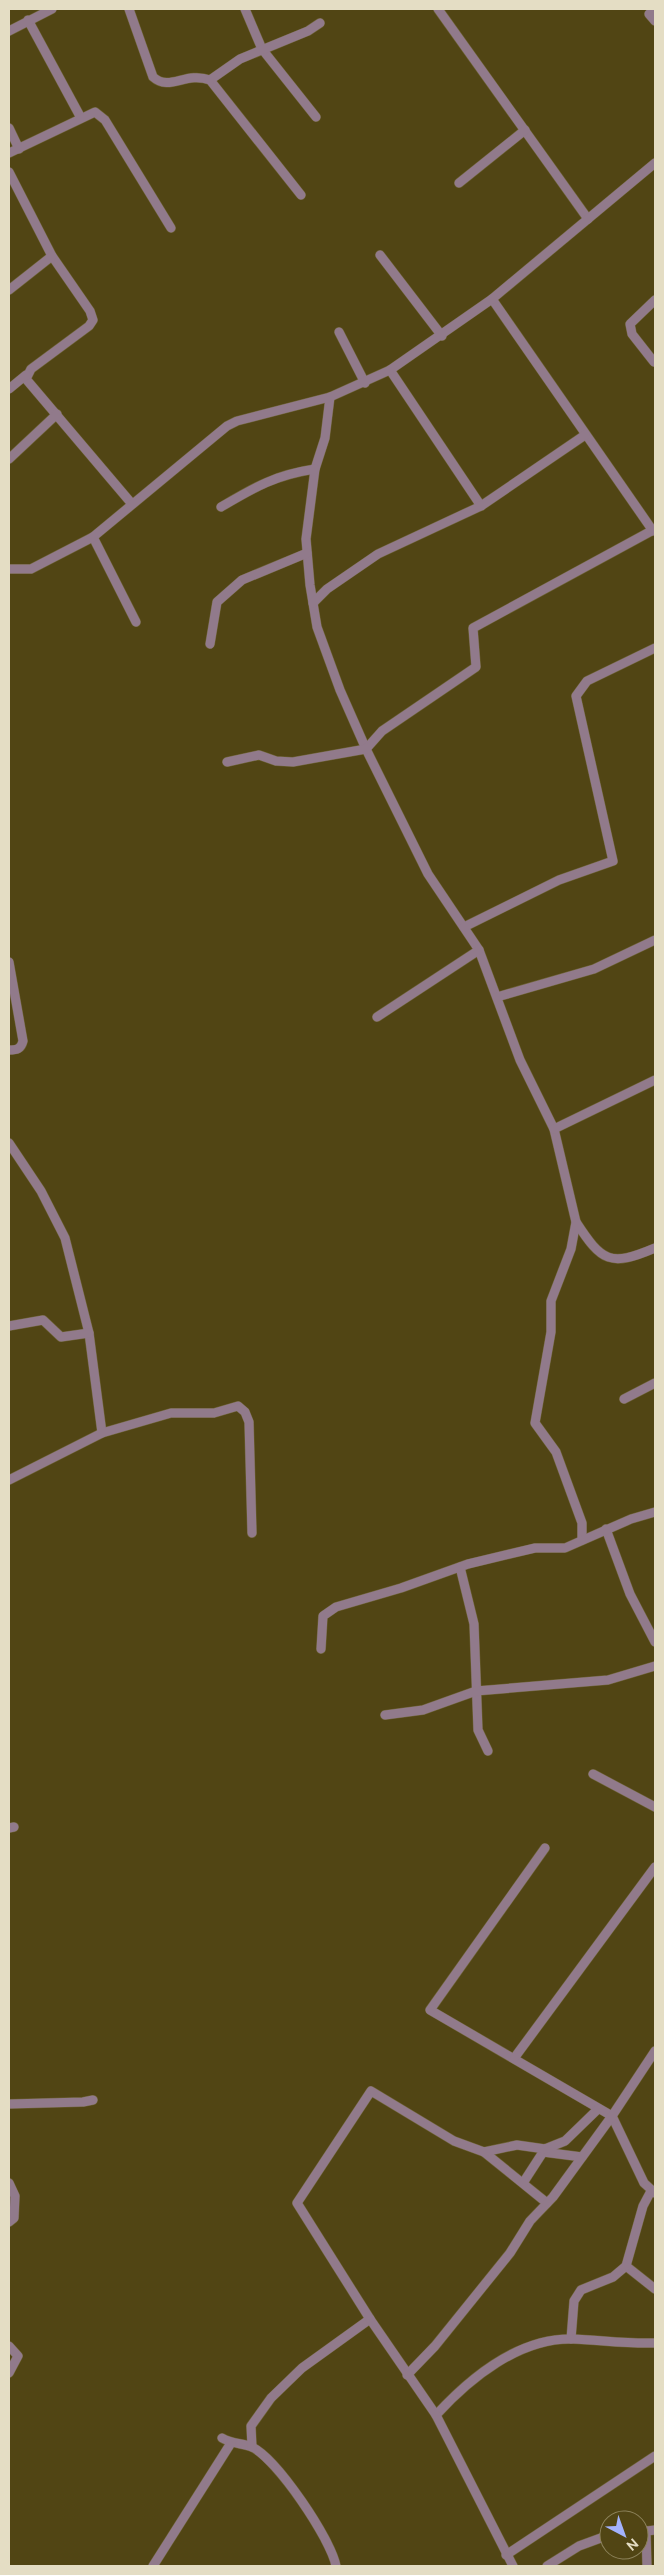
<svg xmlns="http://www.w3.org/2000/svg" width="664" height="2575" font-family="Ubuntu,sans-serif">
  <rect width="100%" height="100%" fill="#514514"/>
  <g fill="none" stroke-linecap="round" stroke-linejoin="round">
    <g stroke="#6e6337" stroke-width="10">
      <g id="minor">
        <path d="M129,9L153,77C170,92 185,71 210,80L301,195"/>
        <path d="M245,9L262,49L316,117"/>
        <path d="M438,9L588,219"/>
        <path d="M655,9L649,14L655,21"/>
        <path d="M28,20L81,118"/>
        <path d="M9,31L52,9"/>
        <path d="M210,80L240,59L308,31L320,23"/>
        <path d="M9,128L19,149"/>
        <path d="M9,153L95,112L105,120L171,228"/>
        <path d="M9,172L52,256L90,311L93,320L89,326L31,369L26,379L132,504"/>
        <path d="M459,183L525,130"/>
        <path d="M380,255L442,336"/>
        <path d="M9,290L52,256"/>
        <path d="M492,299L653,531"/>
        <path d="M339,332L365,383"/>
        <path d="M654,362L632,334L630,324L655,300"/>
        <path d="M390,370L481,506"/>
        <path d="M9,389L26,375"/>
        <path d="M330,397L325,438L315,469L306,539L310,585L317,627L340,690L366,749L428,874L479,950L520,1060L554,1129L576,1222L571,1249L551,1301V1332L535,1423L556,1452L582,1523V1540"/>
        <path d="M9,459L57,414"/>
        <path d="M221,507C255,487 275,475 315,469"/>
        <path d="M93,537L136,622"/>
        <path d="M9,569H31L93,537L227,426L237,421L330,397L390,370L492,299L655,163"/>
        <path d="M313,603L327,589L378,554L481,506L585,435"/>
        <path d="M210,644L217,602L242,580L307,553"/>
        <path d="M227,762L259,755L276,761L293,762L366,749L382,731L476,667L473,628L655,529"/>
        <path d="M464,927L559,880L613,861L576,696L587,681L655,648"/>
        <path d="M9,962L23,1041C21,1049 17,1050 9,1050"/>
        <path d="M497,997L594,969L655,940"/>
        <path d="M377,1017L479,950"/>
        <path d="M554,1129L655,1080"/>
        <path d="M9,1143L41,1191L65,1238L89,1333L102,1433"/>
        <path d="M576,1222C602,1262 610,1267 655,1248"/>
        <path d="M9,1326L43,1320L61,1337L89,1333"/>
        <path d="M624,1399L655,1383"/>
        <path d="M9,1480L102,1433L171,1413H214L238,1406L245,1412L249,1422L252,1533"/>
        <path d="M606,1529L630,1594L655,1642"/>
        <path d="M460,1567L474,1624L478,1730L488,1751"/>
        <path d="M321,1649L323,1616L336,1607L401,1588L468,1564L535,1548H565L631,1519L655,1512"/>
        <path d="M385,1715L423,1710L476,1691L608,1680L655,1666"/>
        <path d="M593,1774L655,1807"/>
        <path d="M9,1828L14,1827"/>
        <path d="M545,1848L430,2010L612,2116L644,2183L655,2193"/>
        <path d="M515,2057L655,1867"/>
        <path d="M9,2104L83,2102L93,2100"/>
        <path d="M484,2152L547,2203"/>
        <path d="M543,2152L582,2157"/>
        <path d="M9,2183L15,2196L14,2218L9,2222"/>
        <path d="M523,2183L545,2149"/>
        <path d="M626,2266L655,2289"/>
        <path d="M571,2339L574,2301L581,2290L613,2277L626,2266L643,2206L651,2191"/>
        <path d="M9,2346L18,2356L9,2373"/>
        <path d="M407,2375L435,2346L510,2253L530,2221L553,2197L612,2116L655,2051"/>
        <path d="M436,2415C470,2378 519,2338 572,2339C601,2340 625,2344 655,2343"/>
        <path d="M222,2438C232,2444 242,2443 252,2447C277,2459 331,2539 336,2566"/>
        <path d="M252,2447L251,2426L271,2398L302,2368L370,2319"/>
        <path d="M646,2531L647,2566"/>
        <path d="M639,2532L655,2530"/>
        <path d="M506,2555L655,2456"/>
        <path d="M153,2566L231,2443"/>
        <path d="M513,2566L436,2415L370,2319L297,2203L371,2091L454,2141L484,2152L517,2145L545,2149L565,2141L598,2109"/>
        <path d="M547,2566L579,2546L609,2535"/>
      </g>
    </g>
    <use href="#minor" stroke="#917a8b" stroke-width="9"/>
  </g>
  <rect width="664" height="2575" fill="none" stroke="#e4ddc4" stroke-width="20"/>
  <g transform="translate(624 2535) rotate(139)"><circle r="24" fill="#514514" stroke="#8c825a"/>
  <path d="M0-4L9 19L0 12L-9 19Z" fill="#a3b2fd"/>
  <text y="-8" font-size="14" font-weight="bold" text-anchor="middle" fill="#e4ddc4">N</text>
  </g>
</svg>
